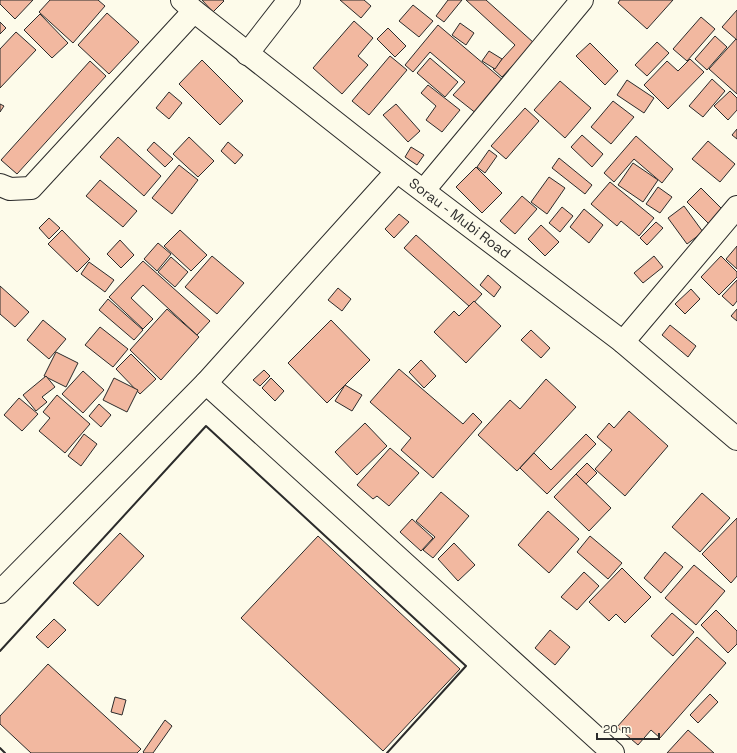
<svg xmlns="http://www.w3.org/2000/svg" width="737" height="753" font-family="'Space Grotesk',sans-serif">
  <rect width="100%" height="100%" fill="#fdfbea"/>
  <g fill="#f2b8a0" stroke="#2b2b2b">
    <path d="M0,0H33L15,19L0,4Z"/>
    <path d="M50,0H98L105,6L73,43L39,12Z"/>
    <path d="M202,0H223L224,1L213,12Z"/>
    <path d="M340,0H364L371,6L361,18Z"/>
    <path d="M448,0H462L444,22L436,16Z"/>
    <path d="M466,0H486L534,43L502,77L493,69L515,45Z"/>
    <path d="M620,0H673L647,29L618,3Z"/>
    <path d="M413,5L433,21L419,37L399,21Z"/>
    <path d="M737,10V40L722,27Z"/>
    <path d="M107,13L139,42L109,74L78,45Z"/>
    <path d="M40,14L68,43L52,58L24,30Z"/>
    <path d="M701,17L715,29L687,61L673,49Z"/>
    <path d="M354,21L373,38L358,56L368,65L342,94L313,68Z"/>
    <path d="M0,22L6,28L0,34Z"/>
    <path d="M460,23L474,33L466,45L452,35Z"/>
    <path d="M438,25L504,81L477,114L453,95L465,82L430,52L413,72L405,65Z"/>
    <path d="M388,28L406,46L395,57L377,39Z"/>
    <path d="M16,32L36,50L0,88V49Z"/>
    <path d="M715,36L727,47L707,70L695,59Z"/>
    <path d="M736,39L737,40V94L709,69Z"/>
    <path d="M657,42L669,53L647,76L635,65Z"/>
    <path d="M590,43L618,71L605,85L576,56Z"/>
    <path d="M489,51L502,59L495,69L482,61Z"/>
    <path d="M390,56L407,70L369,115L352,101Z"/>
    <path d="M430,58L458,82L445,97L417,73Z"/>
    <path d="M690,59L704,72L668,109L644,85L667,61L678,71Z"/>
    <path d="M202,60L243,101L220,125L179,84Z"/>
    <path d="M90,61L106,76L17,174L1,160Z"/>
    <path d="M712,79L725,91L703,117L689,106Z"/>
    <path d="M627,80L654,98L644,113L617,95Z"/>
    <path d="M560,81L591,108L565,138L534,110Z"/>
    <path d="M428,85L460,110L442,132L426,120L436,106L421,93Z"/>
    <path d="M730,91L737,98V110L728,120L714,106Z"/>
    <path d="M169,92L182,103L169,119L156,108Z"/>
    <path d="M613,101L634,117L611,144L591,127Z"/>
    <path d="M0,104L4,106L0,112Z"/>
    <path d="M396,104L420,131L408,142L383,115Z"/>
    <path d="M525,108L539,121L506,159L491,146Z"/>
    <path d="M737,129V139L732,135Z"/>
    <path d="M582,135L603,154L592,167L571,147Z"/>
    <path d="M636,136L673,169L662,183L634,159L614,182L604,173Z"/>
    <path d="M118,137L161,176L144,196L100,157Z"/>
    <path d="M189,137L214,161L198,177L173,154Z"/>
    <path d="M708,141L735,164L720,182L692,159Z"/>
    <path d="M154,142L173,159L165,167L147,150Z"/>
    <path d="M228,142L243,155L235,164L221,151Z"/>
    <path d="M411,147L424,155L417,165L405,157Z"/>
    <path d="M489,150L497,156L485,173L477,167Z"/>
    <path d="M559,158L592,185L585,194L552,168Z"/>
    <path d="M633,163L658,180L643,202L618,185Z"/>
    <path d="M179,165L198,180L172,214L152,198Z"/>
    <path d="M476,167L502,193L482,213L456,187Z"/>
    <path d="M549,177L565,188L547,214L531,202Z"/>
    <path d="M100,180L137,211L123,227L86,196Z"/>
    <path d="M610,182L654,218L639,236L621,221L617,226L591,204Z"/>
    <path d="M658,187L672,197L660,213L646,204Z"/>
    <path d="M701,188L723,210L709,224L687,202Z"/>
    <path d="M522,196L537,209L515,234L500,221Z"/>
    <path d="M684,206L703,232L687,244L668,218Z"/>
    <path d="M562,207L573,216L560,232L549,223Z"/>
    <path d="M584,209L603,225L589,243L570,227Z"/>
    <path d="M399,214L409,222L394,238L385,229Z"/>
    <path d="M49,218L60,228L49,239L39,228Z"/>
    <path d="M656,222L663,228L647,245L640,238Z"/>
    <path d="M541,225L559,242L545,256L528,239Z"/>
    <path d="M62,230L90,259L77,272L48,244Z"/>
    <path d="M180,230L207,255L191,271L164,246Z"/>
    <path d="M416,235L482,294L470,307L404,248Z"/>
    <path d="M120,240L134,255L121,268L107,254Z"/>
    <path d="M158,243L171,254L157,271L144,259Z"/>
    <path d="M737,246V269L726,259Z"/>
    <path d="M212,256L244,283L217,314L185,287Z"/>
    <path d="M654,256L663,267L643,283L634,273Z"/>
    <path d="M721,256L737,272V277L719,295L701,277Z"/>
    <path d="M171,257L188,272L175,287L158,272Z"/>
    <path d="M143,261L210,321L197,335L143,285L131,298L153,319L143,329L109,297Z"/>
    <path d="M89,262L114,280L105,292L81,274Z"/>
    <path d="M488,275L501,287L494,297L480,285Z"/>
    <path d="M737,280V301L733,306L722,296Z"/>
    <path d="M0,286L29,312L15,327L0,314Z"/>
    <path d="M338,288L351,299L342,311L328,300Z"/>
    <path d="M691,289L700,299L685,314L675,304Z"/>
    <path d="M108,299L143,330L134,340L99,310Z"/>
    <path d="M474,301L501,326L466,363L434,332L454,311L459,316Z"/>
    <path d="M167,309L199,337L161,380L130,350Z"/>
    <path d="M737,309V321L731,316Z"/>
    <path d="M43,320L66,339L49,359L27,340Z"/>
    <path d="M331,320L370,360L327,403L288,363Z"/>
    <path d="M670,325L696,346L688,357L662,335Z"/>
    <path d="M100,327L128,349L113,367L85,345Z"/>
    <path d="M531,330L550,348L541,358L521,340Z"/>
    <path d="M56,352L78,363L66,387L44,376Z"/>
    <path d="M131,354L156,379L140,394L116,369Z"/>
    <path d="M421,360L436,376L424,388L409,372Z"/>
    <path d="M399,369L463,424L473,413L482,422L433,478L401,450L411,438L370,402Z"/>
    <path d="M264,370L270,376L260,386L253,380Z"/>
    <path d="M83,371L104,390L83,413L62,394Z"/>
    <path d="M46,376L55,387L42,397L47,402L36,411L23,395Z"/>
    <path d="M114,378L138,390L127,412L103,400Z"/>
    <path d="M271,378L284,391L275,401L262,388Z"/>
    <path d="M546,379L576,407L517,471L478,435L510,400L520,409Z"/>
    <path d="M345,385L362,395L352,411L335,401Z"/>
    <path d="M57,395L90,424L65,453L39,431L50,418L43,412Z"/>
    <path d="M19,398L38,414L22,431L4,415Z"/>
    <path d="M99,404L111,415L101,427L89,416Z"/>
    <path d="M629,411L668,446L625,496L595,469L612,450L597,437L609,423L614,428Z"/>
    <path d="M365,423L387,446L357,475L335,452Z"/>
    <path d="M84,434L97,444L81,466L68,456Z"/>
    <path d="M586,434L596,444L547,494L520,468L534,453L551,470Z"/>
    <path d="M390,448L419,473L389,506L377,496L373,499L357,485Z"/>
    <path d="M587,463L597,473L586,484L576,474Z"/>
    <path d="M576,474L611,508L589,531L554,497Z"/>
    <path d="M441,492L469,516L433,558L423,550L435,537L416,521Z"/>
    <path d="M702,493L730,518L700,552L672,527Z"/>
    <path d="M548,511L579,539L549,573L518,545Z"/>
    <path d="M737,518V576L731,583L702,554Z"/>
    <path d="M412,519L433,538L421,551L400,532Z"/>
    <path d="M120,533L144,556L98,606L73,583Z"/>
    <path d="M318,536L460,669L383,751L241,618Z"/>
    <path d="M590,536L622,563L608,579L577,552Z"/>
    <path d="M454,543L475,565L458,581L438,559Z"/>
    <path d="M665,552L683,567L661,593L644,578Z"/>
    <path d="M694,565L725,591L696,625L665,598Z"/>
    <path d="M622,568L651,597L625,623L616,614L609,621L589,602Z"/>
    <path d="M584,572L599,586L577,610L561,597Z"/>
    <path d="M716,610L737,631V644L728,653L701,625Z"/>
    <path d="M672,613L694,632L673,656L651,636Z"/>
    <path d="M54,619L66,630L48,648L36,637Z"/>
    <path d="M550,630L570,647L555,665L535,648Z"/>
    <path d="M697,637L726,663L660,738L651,730L638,745L617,727Z"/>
    <path d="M48,664L141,749L137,753H31L0,724V716Z"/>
    <path d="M710,694L718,702L698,723L690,715Z"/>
    <path d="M115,697L126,700L122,715L111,712Z"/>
    <path d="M165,720L172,726L153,753H144L143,752Z"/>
    <path d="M688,730L714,753H667Z"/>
  </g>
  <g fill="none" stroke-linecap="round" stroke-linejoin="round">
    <g stroke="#2b2b2b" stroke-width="24">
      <g id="minor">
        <path d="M247,54L289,0"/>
        <path d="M0,185L10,189L31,188L194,11"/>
        <path d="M424,190L582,0"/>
        <path d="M623,342L737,207"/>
        <path d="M206,383L613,753"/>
        <path d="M0,592L206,383L397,171"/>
      </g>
    </g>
    <g stroke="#2b2b2b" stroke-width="24">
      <path id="major" d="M182,0L194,11L397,171L623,342L737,439"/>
    </g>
    <use href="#minor" stroke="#fdfbea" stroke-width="22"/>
    <use href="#major" stroke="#fdfbea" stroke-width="22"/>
    <g stroke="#2b2b2b" stroke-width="2">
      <path d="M0,651L206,426L466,666L387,753"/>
      <path d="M0,748L5,753"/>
    </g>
  </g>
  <g text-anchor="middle" stroke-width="3" stroke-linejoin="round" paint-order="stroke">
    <g font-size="14" fill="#2b2b2b" stroke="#fdfbea">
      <text transform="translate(460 218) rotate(37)" y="5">Sorau - Mubi Road</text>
    </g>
  </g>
  <path d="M597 733v6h62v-6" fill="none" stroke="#2b2b2b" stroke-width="2"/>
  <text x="603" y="733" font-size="12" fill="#2b2b2b" stroke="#fdfbea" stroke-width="3" paint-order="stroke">20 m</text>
</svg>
